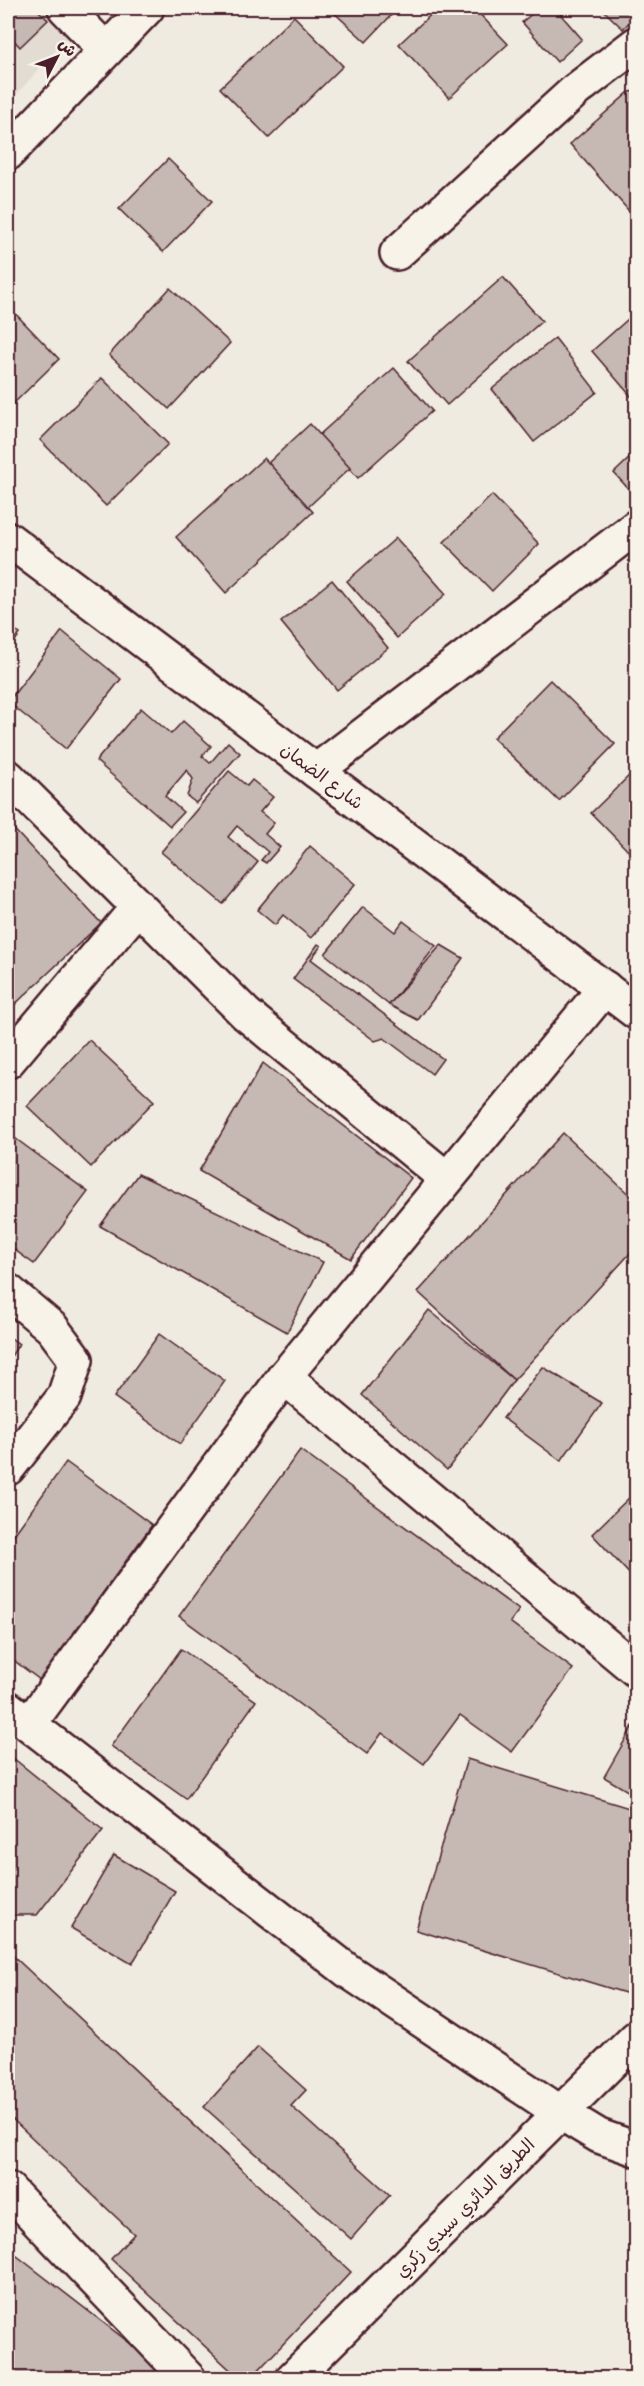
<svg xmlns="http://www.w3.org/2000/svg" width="644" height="2386" font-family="Mali,'Playpen Sans Arabic',sans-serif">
  <rect width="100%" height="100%" fill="#f0ebe0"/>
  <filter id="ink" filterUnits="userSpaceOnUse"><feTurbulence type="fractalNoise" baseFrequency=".0167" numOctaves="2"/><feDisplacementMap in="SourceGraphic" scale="12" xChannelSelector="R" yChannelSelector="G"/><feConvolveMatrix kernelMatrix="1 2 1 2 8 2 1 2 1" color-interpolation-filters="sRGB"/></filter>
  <g filter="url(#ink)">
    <path fill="#e3dcd2" d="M8,8H47L72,32L8,104Z"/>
    <g fill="#c6b8b3" stroke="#4a1f2b" stroke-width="1.5">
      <path d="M8,8H36L48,20L20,47L8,34Z"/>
      <path d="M329,8H398L366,42Z"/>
      <path d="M438,8H474L508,44L449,98L399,44Z"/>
      <path d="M539,8H555L582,39L557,62L522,22Z"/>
      <path d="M601,8H636V15L623,29Z"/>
      <path d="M294,16L343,66L269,138L220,88Z"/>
      <path d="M636,90V219L570,144L628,93Z"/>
      <path d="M168,159L212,201L163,252L119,209Z"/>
      <path d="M503,277L542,321L447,405L408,361Z"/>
      <path d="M170,288L230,343L169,409L109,355Z"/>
      <path d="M8,306L59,359L8,409Z"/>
      <path d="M636,312V402L592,351Z"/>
      <path d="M555,338L597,392L534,442L492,389Z"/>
      <path d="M394,368L432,411L358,478L319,435Z"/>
      <path d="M102,378L168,444L106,506L40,440Z"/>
      <path d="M310,424L350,468L308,507L268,463Z"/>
      <path d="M636,452V497L614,473Z"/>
      <path d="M264,458L313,512L226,593L176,537Z"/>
      <path d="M492,495L539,544L492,591L444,542Z"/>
      <path d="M396,538L446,594L397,638L347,581Z"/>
      <path d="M332,580L388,648L337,690L281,622Z"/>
      <path d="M8,624L20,634L8,650Z"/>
      <path d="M62,631L121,679L66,749L8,702Z"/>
      <path d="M550,680L615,744L559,801L493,738Z"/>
      <path d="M141,708L171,734L183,721L211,746L202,756L210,763L228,742L240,753L196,803L187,796L193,779L187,770L165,796L183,812L170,826L96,761Z"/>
      <path d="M636,769V859L591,813Z"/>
      <path d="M229,771L247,786L252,780L273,797L260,812L274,823L265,834L280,847L266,863L261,860L268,852L237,826L228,837L258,862L223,904L161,852Z"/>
      <path d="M8,823L101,923L8,1011Z"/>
      <path d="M310,846L355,884L311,938L283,915L275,925L257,910Z"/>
      <path d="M363,907L395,932L403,921L436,946L389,1005L325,954Z"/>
      <path d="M318,944L321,946L311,959L443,1059L432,1074L384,1038L375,1041L293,979Z"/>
      <path d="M441,945L463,958L418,1020L389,1005Z"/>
      <path d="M89,1040L154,1101L91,1167L27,1106Z"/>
      <path d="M263,1063L411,1178L351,1259L199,1171Z"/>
      <path d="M8,1133L88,1192L34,1264L8,1245Z"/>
      <path d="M563,1133L636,1201V1247L514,1380L418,1292Z"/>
      <path d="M138,1174L323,1262L287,1332L100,1226Z"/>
      <path d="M429,1310L514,1380L447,1470L362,1395Z"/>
      <path d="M159,1334L225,1381L180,1444L114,1397Z"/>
      <path d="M8,1336L19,1344L8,1361Z"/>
      <path d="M543,1367L602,1403L561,1461L503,1418Z"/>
      <path d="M300,1450L519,1610L510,1622L573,1669L512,1752L460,1715L424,1764L382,1733L367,1754L179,1616Z"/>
      <path d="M66,1462L152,1525L40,1680L8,1656V1543Z"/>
      <path d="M636,1491V1581L592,1534Z"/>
      <path d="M181,1649L256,1701L186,1799L111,1746Z"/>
      <path d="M633,1726L636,1728V1796L604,1777Z"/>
      <path d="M8,1754L103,1830L37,1915H8Z"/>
      <path d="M467,1759L636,1810V1980L632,1995L416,1930Z"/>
      <path d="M114,1855L175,1891L132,1964L71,1928Z"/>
      <path d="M8,1951L351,2272L251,2378H239L111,2259L134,2234L8,2115Z"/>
      <path d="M258,2047L306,2090L291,2106L390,2195L351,2239L204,2107Z"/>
      <path d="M8,2249L175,2378H8Z"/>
    </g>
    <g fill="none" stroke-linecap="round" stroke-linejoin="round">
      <g stroke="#4a1f2b" stroke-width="38">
        <g id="minor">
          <path d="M65,8L106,50"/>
          <path d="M8,153L147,8"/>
          <path d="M397,253L576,90L636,44"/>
          <path d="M316,771L636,527"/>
          <path d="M8,777L246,1014L447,1179"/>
          <path d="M8,1061L138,907"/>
          <path d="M8,1291L52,1328L76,1360L64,1397L8,1468"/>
          <path d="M284,1377L636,1670"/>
          <path d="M8,1708L348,1971L561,2113L599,2136L636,2149"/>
          <path d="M30,1723L284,1377L605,988"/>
          <path d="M8,2189L188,2378"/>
        </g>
      </g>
      <g stroke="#4a1f2b" stroke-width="38">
        <g id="tertiary">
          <path d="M8,539L636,1012"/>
          <path d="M293,2378L636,2038"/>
        </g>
      </g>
      <use href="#minor" stroke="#f7f3e8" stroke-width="33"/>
      <use href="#tertiary" stroke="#f7f3e8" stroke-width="33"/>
    </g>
  </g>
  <g text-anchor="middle" stroke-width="5" stroke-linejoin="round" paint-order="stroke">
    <g font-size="18" fill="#4a1f2b" stroke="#f7f3e8">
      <text transform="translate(322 776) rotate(37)" y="6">شارع الضمان</text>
      <text transform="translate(465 2208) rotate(-45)" y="6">الطريق الدائري سيدي زكري</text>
    </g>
  </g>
  <rect width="644" height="2386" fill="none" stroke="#f7f3e8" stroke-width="30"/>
  <rect x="15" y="15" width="614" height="2356" fill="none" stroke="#4a1f2b" stroke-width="2" filter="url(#ink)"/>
  <g transform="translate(57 57) rotate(48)" stroke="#f7f3e8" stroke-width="4.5" paint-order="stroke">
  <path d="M0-4.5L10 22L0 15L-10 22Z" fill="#4a1f2b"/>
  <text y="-9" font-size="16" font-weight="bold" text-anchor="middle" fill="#4a1f2b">ش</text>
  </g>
</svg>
